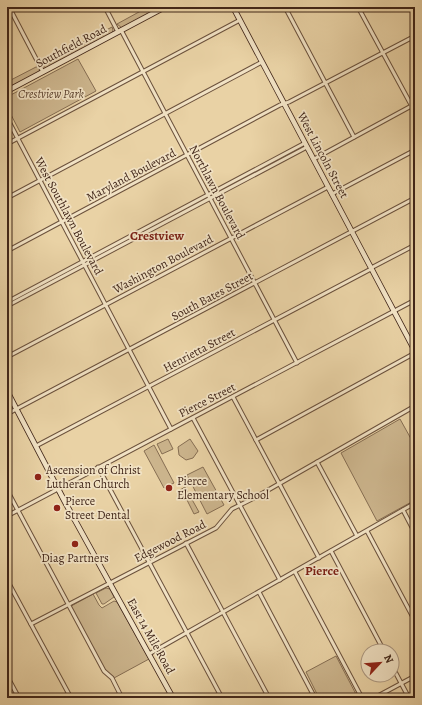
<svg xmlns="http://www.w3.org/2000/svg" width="422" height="705" font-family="Alegreya,serif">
  <rect width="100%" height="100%" fill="#e9d2a5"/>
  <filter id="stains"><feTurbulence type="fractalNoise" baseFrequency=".005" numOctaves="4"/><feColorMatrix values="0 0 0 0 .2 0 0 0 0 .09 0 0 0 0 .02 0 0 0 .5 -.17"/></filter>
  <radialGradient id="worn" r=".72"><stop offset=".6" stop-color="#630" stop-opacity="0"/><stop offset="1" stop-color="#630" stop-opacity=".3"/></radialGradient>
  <g fill="#ccb58d" stroke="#866e53">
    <path d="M148,7H159L158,9L122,28L117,24Z"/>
    <path d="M112,27L113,30L112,33L46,68L43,66L45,62Z"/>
    <path d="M78,59L96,91L20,132L7,107V97Z"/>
    <path d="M36,67H39L40,69L38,73L7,88V82Z"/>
    <path d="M400,419L415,446V500L377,521L341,453Z"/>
    <path d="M168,439L173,449L162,454L157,444Z"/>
    <path d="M190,439L198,451L193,458L186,460L179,455L178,447Z"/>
    <path d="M154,445L174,483L164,488L144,451Z"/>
    <path d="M203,467L224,505L207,514L187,475Z"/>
    <path d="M185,487L199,512L194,514L187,500L182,499L183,495L180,490Z"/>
    <path d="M106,588L110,589L114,597L104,604H102L96,593Z"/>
    <path d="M93,594L99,605L102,608L114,601L117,602L149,659L114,678L106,672L71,607L73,605Z"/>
    <path d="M336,656L358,698H319L306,672Z"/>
  </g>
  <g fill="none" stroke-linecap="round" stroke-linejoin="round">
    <g stroke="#6b513c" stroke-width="5">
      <g id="street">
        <path d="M9,7L43,72"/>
        <path d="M105,7L118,32"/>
        <path d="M285,7L354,137"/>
        <path d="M358,7L415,112"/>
        <path d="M411,7L415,15"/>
        <path d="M121,30L297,363"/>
        <path d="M7,118L171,429"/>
        <path d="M7,144L240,20"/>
        <path d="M314,159L415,104"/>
        <path d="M332,194L415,150"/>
        <path d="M7,198L262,62"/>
        <path d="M7,251L280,105L289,102L415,36"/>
        <path d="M371,268L415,245"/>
        <path d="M7,302L305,143"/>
        <path d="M7,306L307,147"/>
        <path d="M7,357L328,187"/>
        <path d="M233,397L319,558"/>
        <path d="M7,414L415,198"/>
        <path d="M193,418L280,580"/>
        <path d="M256,440L415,353"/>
        <path d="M36,446L371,269"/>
        <path d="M317,462L357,536"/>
        <path d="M98,467L222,698"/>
        <path d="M7,490L104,671L112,678L122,698"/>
        <path d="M403,510L415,533"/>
        <path d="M7,516L415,300"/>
        <path d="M367,531L415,621"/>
        <path d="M186,543L269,698"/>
        <path d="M331,551L384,651"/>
        <path d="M295,572L362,698"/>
        <path d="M7,580L71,698"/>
        <path d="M259,592L315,698"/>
        <path d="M31,624L216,528L232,509L256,497L415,406"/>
        <path d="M149,654L415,503"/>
        <path d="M392,666L409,698"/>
        <path d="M7,676L19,698"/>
        <path d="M374,698L415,676"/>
      </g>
    </g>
    <g stroke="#412619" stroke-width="6">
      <g id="secondary">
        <path d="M233,7L415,351"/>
        <path d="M7,91L165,7"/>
        <path d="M7,391L66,504L173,698"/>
      </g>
    </g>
    <use href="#street" stroke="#f1e2c4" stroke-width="3"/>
    <use href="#secondary" stroke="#f1e2c4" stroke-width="4.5"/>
  </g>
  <g fill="#8f2418" stroke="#f1e2c4" stroke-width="1.5">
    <circle cx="38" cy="477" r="4"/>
    <circle cx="169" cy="488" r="4"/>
    <circle cx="57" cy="508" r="4"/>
    <circle cx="75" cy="544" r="4"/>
  </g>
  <g text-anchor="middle" stroke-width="3.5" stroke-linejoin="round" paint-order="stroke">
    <g font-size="12" fill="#412619" stroke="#f1e2c4">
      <text transform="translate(71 46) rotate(-28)" y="4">Southfield Road</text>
      <text transform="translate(323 155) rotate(62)" y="4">West Lincoln Street</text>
      <text transform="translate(131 175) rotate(-28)" y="4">Maryland Boulevard</text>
      <text transform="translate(217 192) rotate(62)" y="4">Northlawn Boulevard</text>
      <text transform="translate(69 216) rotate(62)" y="4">West Southlawn Boulevard</text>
      <text transform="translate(163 264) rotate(-28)" y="4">Washington Boulevard</text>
      <text transform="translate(212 296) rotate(-28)" y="4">South Bates Street</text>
      <text transform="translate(199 350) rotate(-28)" y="4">Henrietta Street</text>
      <text transform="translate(207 400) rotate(-27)" y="4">Pierce Street</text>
      <text transform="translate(170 541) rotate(-27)" y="4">Edgewood Road</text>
      <text transform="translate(151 636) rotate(61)" y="4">East 14 Mile Road</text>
    </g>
    <g font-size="12" font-style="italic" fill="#5d4330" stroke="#f1e2c4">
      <text x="51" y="98">Crestview Park</text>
    </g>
    <g font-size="12" fill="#412619" stroke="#f1e2c4" text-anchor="start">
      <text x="46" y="474">Ascension of Christ<tspan x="46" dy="14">Lutheran Church</tspan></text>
      <text x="177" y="485">Pierce<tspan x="177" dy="14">Elementary School</tspan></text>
      <text x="65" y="505">Pierce<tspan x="65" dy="14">Street Dental</tspan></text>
      <text x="75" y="562" text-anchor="middle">Diag Partners</text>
    </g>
    <g font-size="13" font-weight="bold" fill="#7a1f14" stroke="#f1e2c4">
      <text x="157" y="240">Crestview</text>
      <text x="322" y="575">Pierce</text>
    </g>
  </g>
  <rect width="422" height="705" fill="none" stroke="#e9d2a5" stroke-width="24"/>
  <rect x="8" y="8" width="406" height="689" fill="none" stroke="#412619" stroke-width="2"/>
  <rect x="12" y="12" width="398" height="681" fill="none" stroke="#412619"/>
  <g transform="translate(380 663) rotate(64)"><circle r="19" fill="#f1e2c4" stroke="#ab9780"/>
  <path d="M0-3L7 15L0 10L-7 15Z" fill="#8f2418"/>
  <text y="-6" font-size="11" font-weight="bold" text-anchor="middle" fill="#412619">N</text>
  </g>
  <rect width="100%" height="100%" filter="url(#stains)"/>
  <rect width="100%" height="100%" fill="url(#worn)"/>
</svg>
